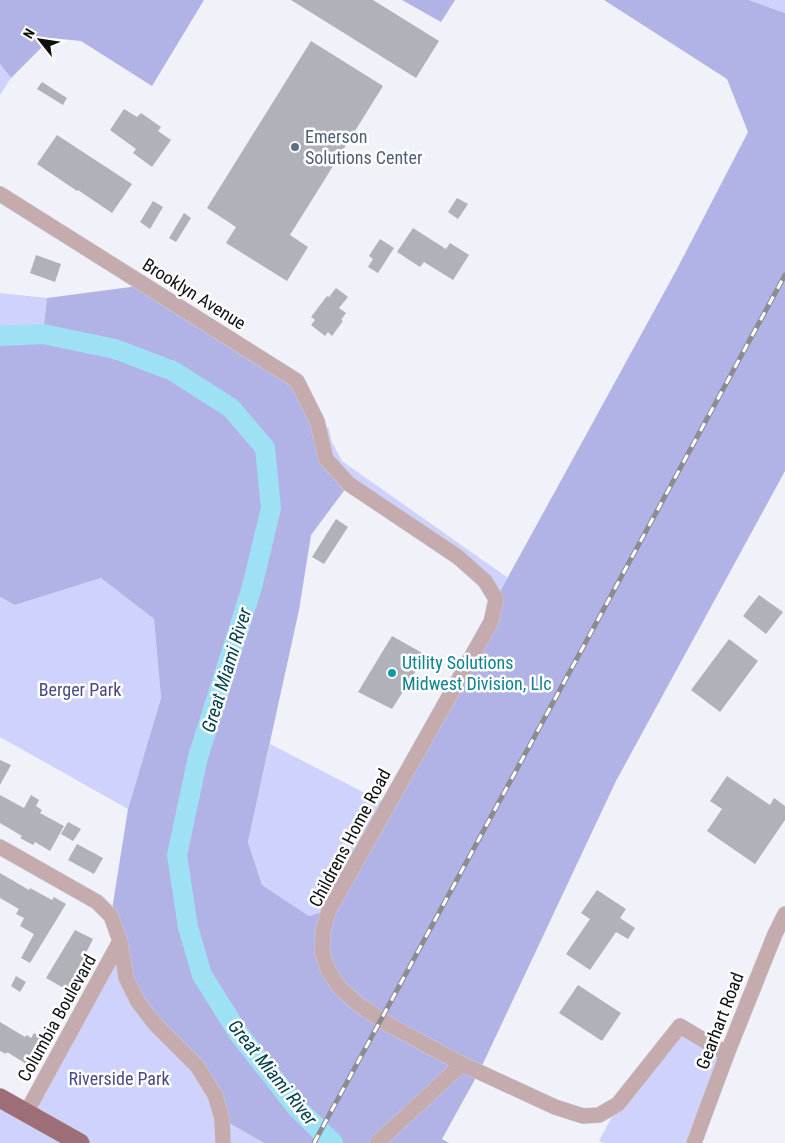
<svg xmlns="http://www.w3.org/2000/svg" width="785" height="1143" font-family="'Roboto Condensed',sans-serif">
  <rect width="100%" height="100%" fill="#f0f1f9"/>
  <g fill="#cfd2fc">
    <path d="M749,0H785V13Z"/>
    <path d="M0,64L11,78L0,95Z"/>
    <path d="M0,293L47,298L43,333L0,336Z"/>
    <path d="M328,427L332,442L342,461L508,578L496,599L485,581L349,484L320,435Z"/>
    <path d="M101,578L154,619L161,698L128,809L0,737V597L15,605Z"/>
    <path d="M270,744L388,805L329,910L309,916L262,885L248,842Z"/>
    <path d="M120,941L197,1066L222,1119L264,1143H0V1098L26,1113Z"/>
    <path d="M684,1032L727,1054L694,1143H604L599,1141L613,1115Z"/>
  </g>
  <g fill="#b1b3e6">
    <path d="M0,0H204L152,86L81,41L51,38L11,78L0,64Z"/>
    <path d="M402,0H455L441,22Z"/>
    <path d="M604,0H749L785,13V471L616,781L479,1072L442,1139L449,1143H264L222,1119L215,1095L138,1002L111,916L128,809L161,698L154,619L101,578L15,605L0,597V336L43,333L47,298L146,285L297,381L320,435L349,484L311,535L299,610L248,842L262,885L309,916L329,910L496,599L677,269L748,132L727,79Z"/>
  </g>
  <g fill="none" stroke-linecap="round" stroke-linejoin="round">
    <path stroke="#9ee1f4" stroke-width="20" d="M0,336L43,334L115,349L173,371L231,408L265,448L271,508L252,587L198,757L177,855L188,927L202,975L239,1034L297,1108L333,1143"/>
  </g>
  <g fill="#b0b1b9">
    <path d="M291,0H373L439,41L416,78Z"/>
    <path d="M311,41L383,86L290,235L308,247L287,281L226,243L236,227L207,208Z"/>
    <path d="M42,82L67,98L63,105L37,89Z"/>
    <path d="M124,109L137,117L141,113L161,127L158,131L171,140L152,167L133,153L136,149L110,130Z"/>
    <path d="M57,135L132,184L112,213L78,190L77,191L37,164Z"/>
    <path d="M457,198L468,204L458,219L448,212Z"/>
    <path d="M153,201L163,207L150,229L140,222Z"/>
    <path d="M184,213L191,218L176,242L169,238Z"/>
    <path d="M413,228L446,249L450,243L469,255L453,280L424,262L420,267L397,252Z"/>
    <path d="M380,239L394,248L378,273L368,267L373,259L369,256Z"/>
    <path d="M36,255L61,264L55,282L30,273Z"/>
    <path d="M336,288L348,297L339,308L346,313L341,320L343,321L332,336L328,332L325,336L311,325L315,320L311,317L327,296L329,297Z"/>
    <path d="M336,519L348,527L324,564L312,557Z"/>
    <path d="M759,595L783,612L766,634L743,616Z"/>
    <path d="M392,636L426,655L392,709L358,692Z"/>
    <path d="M729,639L758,661L720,712L691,690Z"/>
    <path d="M0,760L11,765L0,785Z"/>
    <path d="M727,776L770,805L774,798L785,806V820L755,864L707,831L722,809L710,801Z"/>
    <path d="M0,795L24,808L31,795L39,800L36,806L42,810L40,813L64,826L50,851L35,842L33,845L20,838L22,836L0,823Z"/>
    <path d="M68,822L81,829L73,841L61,834Z"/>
    <path d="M77,844L103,858L94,874L68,860Z"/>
    <path d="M0,873L29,890L30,888L52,900L54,897L66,904L30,963L21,958L34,934L20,926L24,918L16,914L19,909L0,898Z"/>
    <path d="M597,890L626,909L620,918L635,928L628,939L616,932L590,970L566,954L590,919L581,913Z"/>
    <path d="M75,930L93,939L83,959L86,961L78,974L76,973L67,990L46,978Z"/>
    <path d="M16,976L26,982L20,992L11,986Z"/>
    <path d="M578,985L621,1013L602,1041L559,1013Z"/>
    <path d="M0,1022L25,1037L27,1035L31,1038L34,1033L44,1039L28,1065L7,1052L6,1054L0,1051Z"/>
  </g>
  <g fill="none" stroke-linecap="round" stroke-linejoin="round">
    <g stroke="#cccdd4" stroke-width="16">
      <g id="minor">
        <path d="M0,194L297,381L317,421L326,459L349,484L458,557L485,581L496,599L491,622L329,910L323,932L322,952L328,970L340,988L359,1005L391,1026L462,1064L555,1107L583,1116L599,1115L618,1104L680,1026L727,1054"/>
        <path d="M0,847L97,902L111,916L120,941L126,978L138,1002L155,1024L197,1066L215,1095L222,1119L223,1143"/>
        <path d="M26,1113L120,941"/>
        <path d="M377,1143L462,1064"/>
        <path d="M694,1143L727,1054L775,934L785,914"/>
      </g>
    </g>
    <g stroke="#cccdd4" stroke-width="20">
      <path id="major" d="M0,1098L80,1143"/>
    </g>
    <use href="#minor" stroke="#c5aaae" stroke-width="15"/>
    <use href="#major" stroke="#9d6e77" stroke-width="19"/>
    <g stroke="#8b8b91" stroke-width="5">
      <path id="rail" d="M314,1143L785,275"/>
    </g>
    <use href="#rail" stroke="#fff" stroke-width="3" stroke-dasharray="9" stroke-linecap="butt"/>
  </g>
  <circle fill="#5c6f8a" stroke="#fff" stroke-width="2" cx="295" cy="147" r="5"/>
  <circle fill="#0f9aa8" stroke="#fff" stroke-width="2" cx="392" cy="673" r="5"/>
  <g text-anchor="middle" stroke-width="5" stroke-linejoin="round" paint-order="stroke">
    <g font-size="18" fill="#4e5e75" stroke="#fff" text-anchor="start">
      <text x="305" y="143">Emerson<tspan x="305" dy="21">Solutions Center</tspan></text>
    </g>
    <g font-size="18" fill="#0f0f12" stroke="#fff">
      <text transform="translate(194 294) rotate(32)" y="6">Brooklyn Avenue</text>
      <text transform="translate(350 838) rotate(-62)" y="6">Childrens Home Road</text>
      <text transform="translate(57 1018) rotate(-61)" y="6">Columbia Boulevard</text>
      <text transform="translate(720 1021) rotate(-69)" y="6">Gearhart Road</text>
    </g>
    <g font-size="18" fill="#0d838f" stroke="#fff" text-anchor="start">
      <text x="402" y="669">Utility Solutions<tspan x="402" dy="21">Midwest Division, Llc</tspan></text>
    </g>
    <g font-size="18" fill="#4a4887" stroke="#fff">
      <text x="80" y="696">Berger Park</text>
      <text x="119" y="1085">Riverside Park</text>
    </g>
    <g font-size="19" font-style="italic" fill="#02414e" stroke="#fff">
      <text transform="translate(226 670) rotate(-73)" y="7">Great Miami River</text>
      <text transform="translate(273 1072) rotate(51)" y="7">Great Miami River</text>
    </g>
  </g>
  <g transform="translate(40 40) rotate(300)" stroke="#ffffff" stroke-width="4" paint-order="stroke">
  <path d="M0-4L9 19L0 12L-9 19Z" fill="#0f0f12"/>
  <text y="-8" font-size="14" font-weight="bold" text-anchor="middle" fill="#0f0f12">N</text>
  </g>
</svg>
